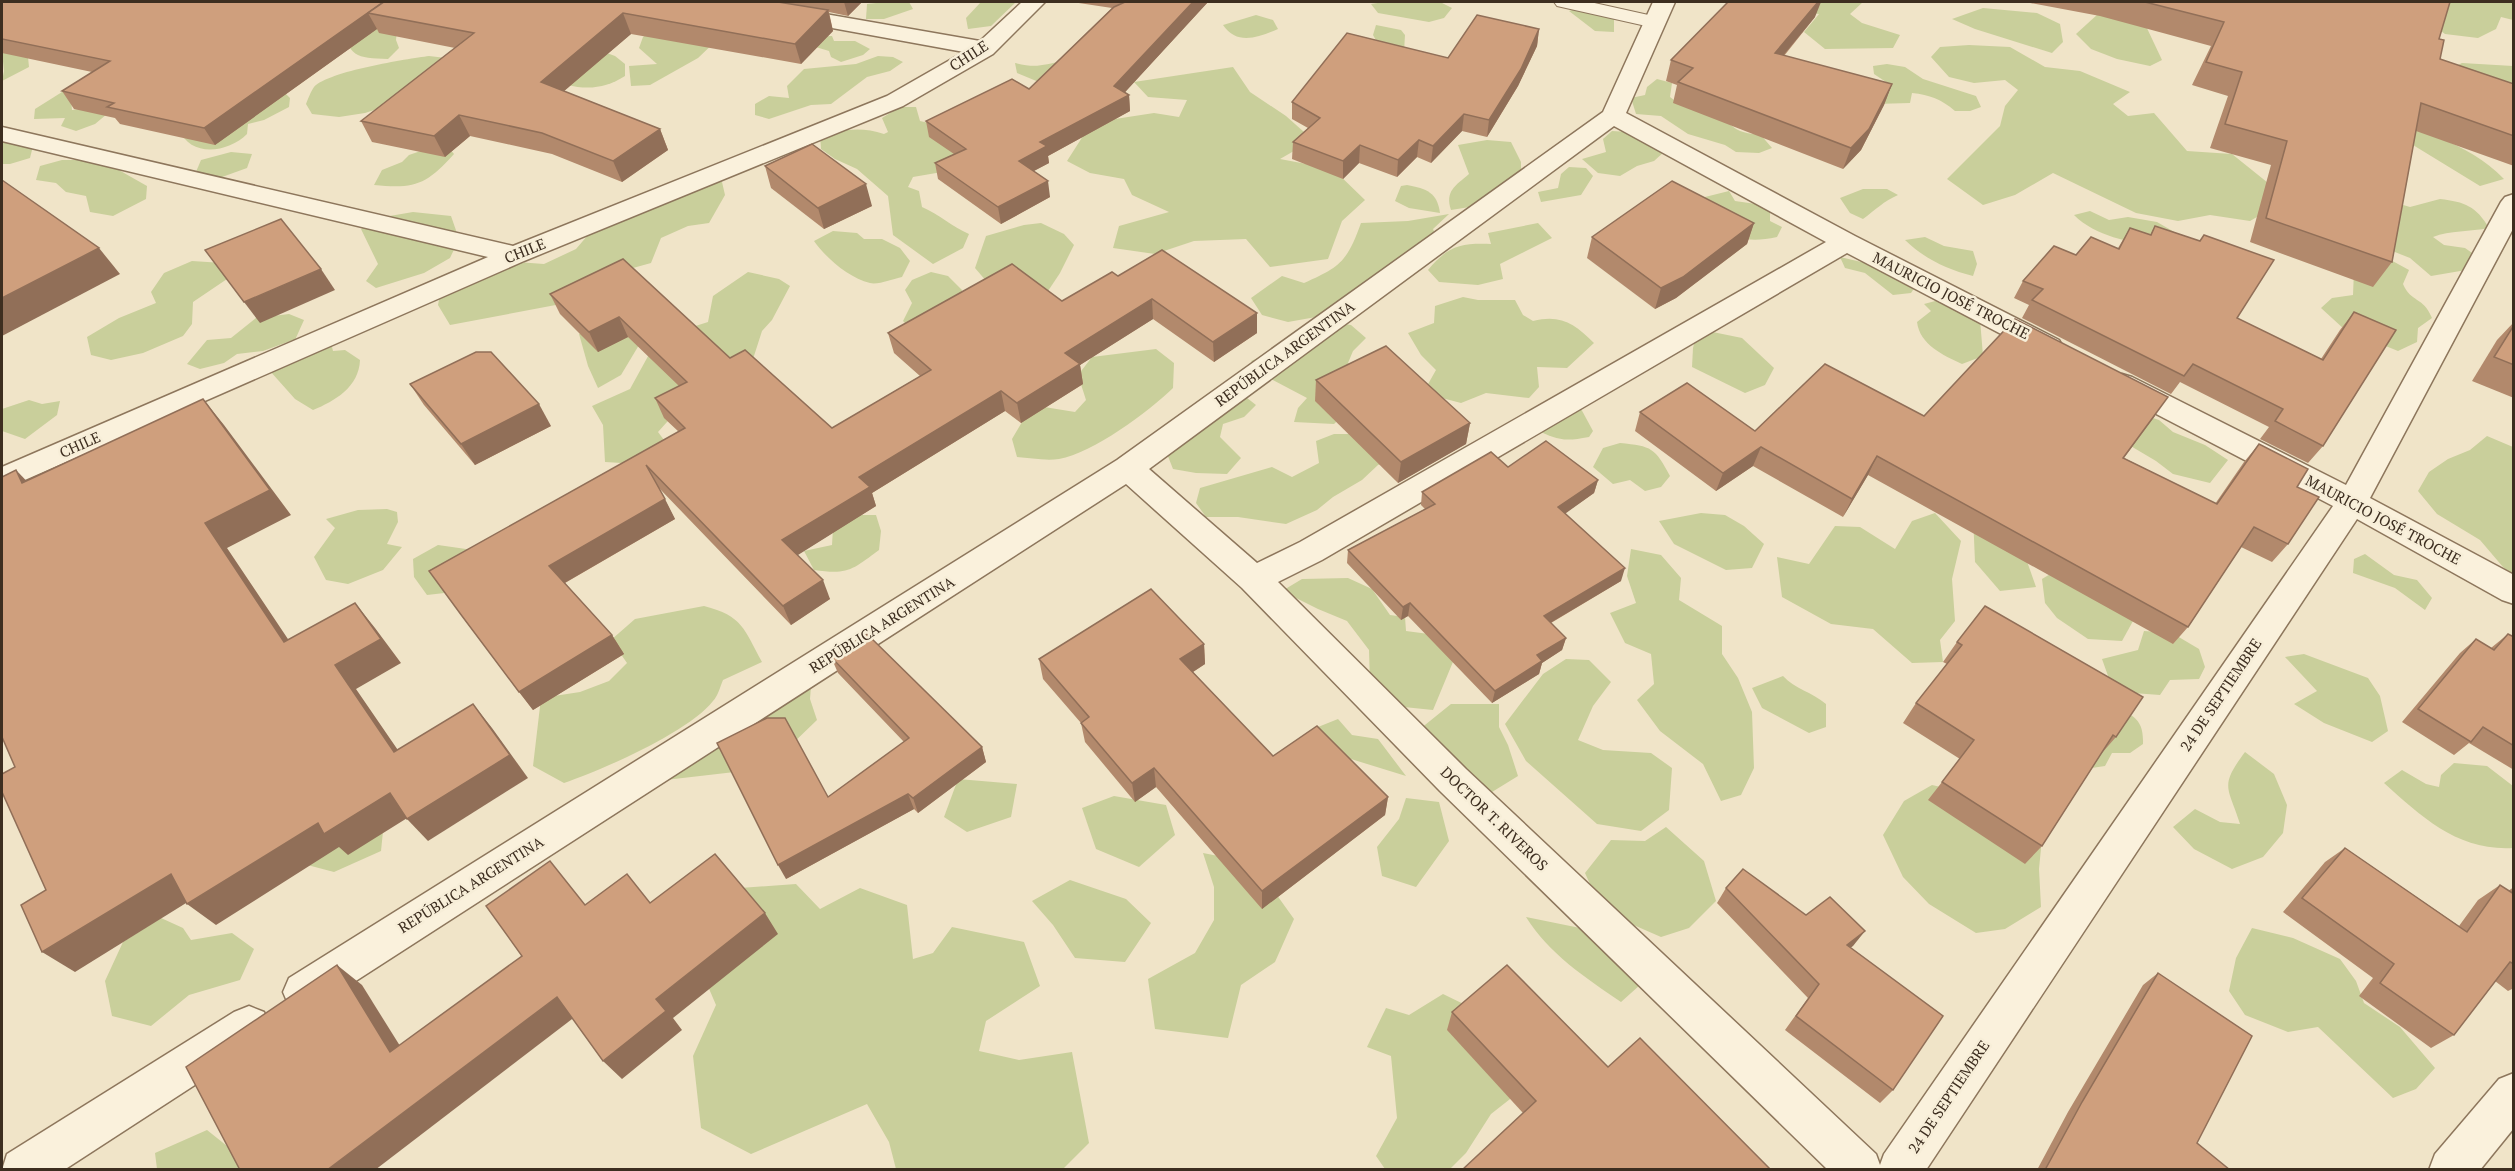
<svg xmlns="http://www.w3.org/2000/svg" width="2515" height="1171" font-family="'PT Serif',serif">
  <rect width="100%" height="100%" fill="#f0e4c8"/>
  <g fill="#c9cf9b">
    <path d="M885,2H909L913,9L884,19H866L867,4Z"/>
    <path d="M981,2H1016L991,26L968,29L966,18Z"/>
    <path d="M1384,2H1440L1452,8L1444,18L1429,22L1378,13L1371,4Z"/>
    <path d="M1756,2H1863L1850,14L1862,23L1900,35L1893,48L1825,49L1804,32L1819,14L1789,10Z"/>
    <path d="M2418,2H2510L2513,3V20L2501,17L2496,29L2478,38L2445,34L2425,19Z"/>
    <path d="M1582,7L1614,19V32L1595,31L1569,11Z"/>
    <path d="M1983,8L2037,13L2060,24L2063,42L2052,53L1975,29L1952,19Z"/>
    <path d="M2098,14L2145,24L2162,60L2150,66L2117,59L2091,49L2076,34Z"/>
    <path d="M1256,15L1273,20L1278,29C1259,37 1237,46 1223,25Z"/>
    <path d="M343,24L397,30L396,40L399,48L388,59C356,58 348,57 343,24Z"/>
    <path d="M1376,25L1401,30L1405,35L1404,52L1382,51L1373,35Z"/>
    <path d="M655,27L720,37L698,58L650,85L631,86L629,66L657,64L639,48L643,37Z"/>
    <path d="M832,36L834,41H855L870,49L863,55L841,62L831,57L829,51L809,45L803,37Z"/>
    <path d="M1969,45L2010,47L2045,67L2080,71L2130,92L2113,104L2128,116L2154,113L2187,151L2232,154L2288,199L2250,221L2210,215L2178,221L2136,213L2053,173L2015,195L1983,205L1947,179L2000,126L2005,106L2018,90L2005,80L1974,83L1949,77L1931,57L1940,47Z"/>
    <path d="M2,52L28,57L29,67L2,81L4,71Z"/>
    <path d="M604,52L615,56L625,64V76C606,88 589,90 567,85Z"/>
    <path d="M429,56L446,58L402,101L365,113L339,117L312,114L306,104C308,99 311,91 314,87C329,71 407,59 429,56Z"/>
    <path d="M878,56L893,57L903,62L890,71L867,77L831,104L811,105L769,119L755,115V104L769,96L789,98L787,86L804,69L856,64Z"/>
    <path d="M1065,61L1046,85L1017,73L1015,63C1039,69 1042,64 1065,61Z"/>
    <path d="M2462,63L2513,66V106L2450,69Z"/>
    <path d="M1887,64L1905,67L1923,79L1976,96L1981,107L1970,111H1955C1941,99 1930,95 1912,93L1910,103L1875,104L1889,84L1874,74L1873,66Z"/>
    <path d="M1233,67L1250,92L1286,116L1313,140L1280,159L1333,169L1365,200L1342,221L1328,259L1270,267L1246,239L1194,241L1155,254L1113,248L1119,226L1169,212L1132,195L1124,179L1090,173L1067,161L1083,136L1115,119L1154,113L1179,117L1187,100L1148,97L1134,82Z"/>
    <path d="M1657,79L1672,83L1670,97C1684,109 1700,110 1717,117C1737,126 1734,134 1760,134L1772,148L1759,153L1736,152L1725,145L1688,134L1661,116L1636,114L1631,98L1645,95L1647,87Z"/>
    <path d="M70,87L72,110L99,106L107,114L95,124L76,131L61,126L65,118L34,119L35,109Z"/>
    <path d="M283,91L290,98L289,107L264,120L248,124L247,134C228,153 190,158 179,129Z"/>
    <path d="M900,107H916L920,121L942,126L963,157L942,172L913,177L908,187L919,191L922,207C939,214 952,227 969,234L963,248L933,264L893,235L888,196L857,169L835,159L821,149L820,134C843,130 862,126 884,134L888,132L882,118Z"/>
    <path d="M2364,115C2414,130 2467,140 2504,179L2480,186Z"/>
    <path d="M1612,131L1645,133L1665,151L1654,161L1637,166L1620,176L1598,173L1582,159L1606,152L1603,139Z"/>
    <path d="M1487,140L1511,142L1521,162V172L1476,206L1451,210C1445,191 1455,186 1469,174L1458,145Z"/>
    <path d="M2,141L25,143L33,146L30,158L10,164H2Z"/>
    <path d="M438,145L448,147L454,154C426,185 415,189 374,185L382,170L402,162L409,155Z"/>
    <path d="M231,152L252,154L247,168L211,181L193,179L201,160Z"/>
    <path d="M62,160H109L117,169L147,186L146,199L113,216L90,212L86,196L66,192L56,183L36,180L40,166Z"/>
    <path d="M1569,167L1586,168L1593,176L1581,195L1541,202L1538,192L1558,188L1561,174Z"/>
    <path d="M690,182H722L725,195L709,223L688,226L661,238L651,263L615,273L561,304L450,325L438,305L443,278L517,262L544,264L576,249L600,221Z"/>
    <path d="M1407,185C1427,189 1437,192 1440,213L1409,208L1395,201L1401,186Z"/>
    <path d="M1863,189H1887L1898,195C1884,201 1875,210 1863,219L1850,213L1840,198Z"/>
    <path d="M1729,191L1735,201L1770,206V221L1782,227L1777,237C1733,247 1721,229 1693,200Z"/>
    <path d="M2440,199C2465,202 2476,206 2489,228C2470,232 2450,230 2433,237L2444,245L2465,248L2485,262L2472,269L2431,276L2410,258L2367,241L2393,202L2410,207Z"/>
    <path d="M2090,211L2109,220L2128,217L2157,222L2176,233L2158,248C2129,241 2096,237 2074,215Z"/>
    <path d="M413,212L451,216L459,239L450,258L424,273L376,288L366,281L378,264L361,229L378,218Z"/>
    <path d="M1449,214L1433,229L1439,243L1344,312L1288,322L1262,315L1251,298L1282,276L1304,283C1340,267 1347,262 1361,223L1408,221Z"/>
    <path d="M1041,223L1064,234L1074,245L1060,273L1044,297L987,282L975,268L986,236L1024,225Z"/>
    <path d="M1538,223L1552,238L1500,264L1503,279L1478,285L1439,282L1428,270C1448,246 1460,243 1491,244L1488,233Z"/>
    <path d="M833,231L857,233L864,239H882L900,248L910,261L902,277C893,279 878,285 870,283C849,278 826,258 814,241Z"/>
    <path d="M1925,237L1944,246L1973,251L1977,264L1973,276C1946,269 1925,259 1905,240Z"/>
    <path d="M1840,257L1887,268L1915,287L1911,293L1893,295L1865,273L1845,268Z"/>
    <path d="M2387,258L2409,270L2403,284C2411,303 2423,296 2432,318L2418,328L2417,342L2398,351L2344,329L2321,308L2332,298L2353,295L2354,270Z"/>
    <path d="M192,261L223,263L227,279L193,302L192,324L183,336L143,353L111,360L91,355L87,337L119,318L156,303L151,292L164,273Z"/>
    <path d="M748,272L779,279L790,286L772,320L762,331L753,359L676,412L658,432L664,440L639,464L605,462L603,425L592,406L630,389L658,338L708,322L713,296Z"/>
    <path d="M931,272L948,276L962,290L959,303L909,327L903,321L912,303L905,290L912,280Z"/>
    <path d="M1463,297L1478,300H1515L1523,315L1533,321C1561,314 1575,324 1594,343L1567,368L1537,367L1539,387L1529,398L1486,393L1461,403L1423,393L1436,370L1421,355L1408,333L1434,323L1435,306Z"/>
    <path d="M1939,300L1979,307L1983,356L1962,364C1943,355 1920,345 1917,322L1931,311L1924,304Z"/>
    <path d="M289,314L304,320L295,340L329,335L333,351L345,350L360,360C359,387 335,401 313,410L295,399L270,371L293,340L263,351L237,354L224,363L200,369L187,364L207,340L231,338L256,318Z"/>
    <path d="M1339,323L1351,325L1366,338L1353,351L1348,363L1366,376L1353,406L1334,424L1294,422L1298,408L1307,398L1265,376L1251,361Z"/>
    <path d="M609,324L642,340L621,375L598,388L588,366L579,334Z"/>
    <path d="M1698,329L1742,338L1774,368L1765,385L1745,393L1692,367L1693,348Z"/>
    <path d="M1156,349L1174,363L1173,388C1148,412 1093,453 1059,459C1046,461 1030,458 1017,457L1012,439L1032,405L1075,412L1086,400L1078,375L1092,357Z"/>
    <path d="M1242,394L1256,405L1244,417L1223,424L1220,437L1241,458L1227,474L1196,473L1173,469L1160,436Z"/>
    <path d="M29,400L42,404L60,401L57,415L25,439L2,431V409Z"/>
    <path d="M1580,407L1593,431L1589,437C1563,442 1557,440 1533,428Z"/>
    <path d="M2135,412L2159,420L2173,432L2205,445L2228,460L2210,483L2173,474L2156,461L2129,445Z"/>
    <path d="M1334,434H1359L1406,455L1378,465L1362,480L1333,497L1317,510L1286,524L1238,517H1206L1196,503L1200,488L1272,467L1292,477L1319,463L1316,441Z"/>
    <path d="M2487,436L2513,447V576L2503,567L2480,540L2437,514L2418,491L2429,472L2448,459L2470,450Z"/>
    <path d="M1620,443C1652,446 1655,448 1670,476L1661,487L1645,491L1630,480L1613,484L1593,467L1603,448Z"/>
    <path d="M387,509L397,512L398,522L387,544L402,547L383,570L348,584L326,580L314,557L335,528L326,519L358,510Z"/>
    <path d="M1701,513L1725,515L1744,526L1764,544L1752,568L1726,570L1674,544L1659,521Z"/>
    <path d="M1935,513L1961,541L1952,579L1955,621L1940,640L1943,662L1912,663L1873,629L1831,624L1782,597L1777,557L1809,564L1835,526L1860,527L1895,549L1912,521Z"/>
    <path d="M852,515H876L881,531L879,550C852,570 848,575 814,570L804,551L832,545L833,528Z"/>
    <path d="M1973,515L2023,550L2036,587L2000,591L1975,562Z"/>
    <path d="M438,545L473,550L462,591L427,595L414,577L413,559Z"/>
    <path d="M1631,549L1661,555L1681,578L1679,600L1722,626V654L1738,678L1752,712L1754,768L1741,795L1721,801L1703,764L1660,731L1637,700L1654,684L1651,654L1625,643L1610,613L1636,603L1627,576Z"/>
    <path d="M2365,554L2394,575L2417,580L2432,598L2425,610L2395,588L2353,573L2354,559Z"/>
    <path d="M2062,567L2133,621L2122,641L2088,639L2057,618L2045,603L2042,579Z"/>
    <path d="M1348,578L1372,589L1390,615L1405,617L1406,631L1444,636L1455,657L1433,710L1394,706L1370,684L1369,650L1347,621L1318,609L1282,591L1302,579Z"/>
    <path d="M704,606C743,616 744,629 762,662L723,680C720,687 718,696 713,701C689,732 602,770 564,783L533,766L541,698L580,692L609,681L627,663L611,640L635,619Z"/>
    <path d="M2144,631L2172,633L2199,649L2205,667L2199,679L2170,680L2160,695L2133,693L2112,687L2102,659L2138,650Z"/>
    <path d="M2304,654L2368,678L2380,696L2388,731L2372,742L2324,723L2294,704L2317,691L2285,657Z"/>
    <path d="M1566,659L1589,660L1611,682L1593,706L1578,740L1603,750L1651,753L1672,768L1669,810L1641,831L1597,824L1526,761L1505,724L1543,674Z"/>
    <path d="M1783,676C1795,689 1812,692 1826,704V727L1809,733L1762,708L1752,688Z"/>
    <path d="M811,686L810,699L817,720L789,747L752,770L648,782Z"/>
    <path d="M2109,703C2131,716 2144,716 2143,744L2130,753H2112L2105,766L2078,770Z"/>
    <path d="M1451,704H1499V727L1508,745L1518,776L1492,792L1453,780L1420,729Z"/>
    <path d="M1338,719L1352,735L1378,739L1406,776L1338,755L1318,727Z"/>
    <path d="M2245,752L2274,774L2287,805L2283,833L2263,857L2232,869L2194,849L2173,827L2195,809L2220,822L2240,824C2228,786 2219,787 2245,752Z"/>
    <path d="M2454,763L2487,766L2513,786V848C2458,851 2423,818 2384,783L2402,770L2426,784L2439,787L2441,775Z"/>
    <path d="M958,779L1017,784L1011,817L967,832L944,817Z"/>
    <path d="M1932,785L1967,793L2042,838L2039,869L2041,907L2005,929L1976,933L1929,904L1903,877L1883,835L1904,801Z"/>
    <path d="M1114,796L1166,805L1175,835L1139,867L1096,849L1082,808Z"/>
    <path d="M1406,798L1439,802L1449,841L1416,887L1382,876L1377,847L1399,819Z"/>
    <path d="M385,812L381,851L334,872L296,862Z"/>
    <path d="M1666,827L1704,861L1716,901L1689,928L1661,937L1629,923L1599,904L1585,873L1611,840L1645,841Z"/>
    <path d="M1203,853L1254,863L1294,919L1275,962L1241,985L1228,1038L1155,1029L1148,979L1195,953L1214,920V887Z"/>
    <path d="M1070,880L1126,899L1151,923L1125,962L1075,958L1053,925L1032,901Z"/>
    <path d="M796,884L820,909L860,888L907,905L913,959L933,953L952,927L1024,942L1040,986L986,1021L979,1051L1019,1060L1072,1052L1089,1143L1063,1169H896L889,1142L867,1104L751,1154L701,1128L693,1056L716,1005L698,963L740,888Z"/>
    <path d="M1526,917L1585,929L1650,976L1621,1002C1586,978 1549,954 1526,917Z"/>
    <path d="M161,918L183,928L191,940L232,933L254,949L240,980L189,995L151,1026L112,1016L105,981L123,942Z"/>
    <path d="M2252,928L2293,938L2340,959L2356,981L2364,1003L2400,1027L2435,1068L2416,1089L2393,1098L2318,1027L2288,1032L2245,1015L2229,991L2236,958Z"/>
    <path d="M1443,994L1480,1012L1528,1085L1491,1114L1466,1153L1450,1169H1385L1376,1156L1397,1118L1391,1056L1367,1047L1386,1008L1409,1015Z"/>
    <path d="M207,1130L227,1146L250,1160L253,1169H157L155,1153Z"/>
  </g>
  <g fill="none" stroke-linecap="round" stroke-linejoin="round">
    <g stroke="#8d765c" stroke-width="2">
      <path id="lane" d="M1554,2H1590L1662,18L1665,22L1662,26L1655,28L1557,6Z"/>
    </g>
    <g stroke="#8d765c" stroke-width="3">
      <g id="street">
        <path d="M711,2H756L980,41L1022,2H1045L993,54L903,106L524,261L2,490V467L488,257L2,141V127L513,246L887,96L964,52L722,8L714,7Z"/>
        <path d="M1653,2H1675L1626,113L1855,236L2059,340L2063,347L2059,354L2049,356L2039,354L1847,253L1322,560L1278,582L1466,769L1876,1154L1880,1165L1884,1154L2333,506L2112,391L2107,384L2112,377L2122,374L2132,377L2346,485L2501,202L2505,197L2514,194V227L2370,498L2514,575V604L2502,600L2357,519L1926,1170H1828L1440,791L1242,588L1126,484L317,1006L303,1012L289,1006L283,992L289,978L1117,460L1603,112ZM1614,126L1826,242L1300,542L1257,563L1149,469Z"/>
        <path d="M249,1006L264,1012L270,1026L264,1040L64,1170H2L7,1154L234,1012Z"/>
        <path d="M2514,1073V1128L2480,1170H2429L2435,1154L2499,1079Z"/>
      </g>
    </g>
    <use href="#lane" fill="#faf1dc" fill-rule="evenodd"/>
    <use href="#street" fill="#faf1dc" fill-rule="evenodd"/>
  </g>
  <g fill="#b2896c">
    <path d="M2,2H862L848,16L829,12L833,31L801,64L631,34L564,91L660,129L668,150L622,182L552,154L470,136L445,157L372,142L361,121L455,48L379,33L377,29L215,145L120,124L115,118L74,109L62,91L92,72L2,53Z"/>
    <path d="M1072,2H1208L1125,92L1129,95L1130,111L1048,156L1049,163L1033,171L1050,197L1001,224L938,179L935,163L954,154L929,137L926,121L1029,89L1112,8Z"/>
    <path d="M2025,2H2450L2439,39L2440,59L2514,84V166L2416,131L2392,262L2373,287L2250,242L2271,165L2210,148L2228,96L2192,85L2211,46L2100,16Z"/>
    <path d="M1815,17L1784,56L1892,84L1884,105L1861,150L1843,169L1673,103L1677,85L1666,81L1671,60Z"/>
    <path d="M1539,29L1537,46L1518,86L1487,137L1462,131L1431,163L1417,157L1397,177L1359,163L1343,179L1292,159L1293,142L1308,128L1292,119V102L1448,58Z"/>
    <path d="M765,166L872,206L824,229L771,188Z"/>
    <path d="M1754,223L1747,244L1676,298L1655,309L1587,258L1592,237Z"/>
    <path d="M2155,226L2200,241L2204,235L2237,318L2321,359L2340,330L2354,312L2323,446L2308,463L2260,439L2269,427L2180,382L2171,394L2022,318L2029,305L2014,298L2023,281L2076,255L2118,248L2130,228L2150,235Z"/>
    <path d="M623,259L730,358L832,428L920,376L894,353L888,333L1062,301L1118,276L1257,333L1214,362L1153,319L1080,365L1083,384L1021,423L1005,411L872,493L876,506L797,555L830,599L791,625L658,487L675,519L565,583L612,635L624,654L533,710L462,616L679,432L664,418L655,398L679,386L628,337L598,352L560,314L550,294Z"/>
    <path d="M2514,322V398L2472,381L2497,340Z"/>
    <path d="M1316,380L1470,423L1466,444L1398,483L1315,401Z"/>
    <path d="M410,384L551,426L475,465L424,405Z"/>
    <path d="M1640,412L1755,431L1924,416H2155L2124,458L2215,504L2244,462L2259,444L2297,487L2288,544L2272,562L2241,547L2188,627L2173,644L1868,475L1843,517L1753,466L1716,491L1635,431Z"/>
    <path d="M1508,467L1598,480L1594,493L1565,513L1621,581L1551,623L1566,638L1562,650L1542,663L1539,674L1492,703L1408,616L1401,620L1347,563L1348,550L1425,509L1421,505L1422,492Z"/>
    <path d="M2508,634L2514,637V770L2469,743L2454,755L2402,722L2460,653L2476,639L2491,648Z"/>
    <path d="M1957,642L2116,737L2101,754L2042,846L2025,864L1928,800L1960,759L1903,723L1916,703L1947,664L1943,662Z"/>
    <path d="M1204,644L1205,664L1193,672L1273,756L1388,797L1385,815L1262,909L1156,787L1135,802L1085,742L1081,723L1043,679L1039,659Z"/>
    <path d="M831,657L982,747L986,762L918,813L914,809L786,879L828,797L904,742L838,673Z"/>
    <path d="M2345,848L2459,926L2478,900L2500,885L2508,891L2514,887V988L2508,991L2495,981L2454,1035L2431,1048L2359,996L2373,978L2283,912L2325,862Z"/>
    <path d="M1726,888L1806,915L1865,931L1850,948L1893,1090L1880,1103L1785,1030L1808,998L1717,903Z"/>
    <path d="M2158,973L2197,1143L2230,1170H2037L2068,1112L2143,985Z"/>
    <path d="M1452,1012L1608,1067L1523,1113L1447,1030Z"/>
  </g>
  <g fill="#916f58">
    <path d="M383,2L368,13L377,29L215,145L204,128Z"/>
    <path d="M844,2H862L848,16Z"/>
    <path d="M1193,2H1208L1116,102L1129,95L1130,111L1048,156L1049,163L1021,178L1019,161L1040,142L1114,86Z"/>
    <path d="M1818,2H1821L1815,17L1768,74L1775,53Z"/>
    <path d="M828,10L833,31L801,64L795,44Z"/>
    <path d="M623,13L631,34L550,103L541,82Z"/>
    <path d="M1539,29L1537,46L1518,86L1487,137L1489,120Z"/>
    <path d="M1892,84L1884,105L1861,150L1843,169L1851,148Z"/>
    <path d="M1464,114L1462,131L1431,163L1433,146Z"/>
    <path d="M459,115L470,136L445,157L434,136Z"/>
    <path d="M660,129L668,150L622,182L613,161Z"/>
    <path d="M1419,140L1417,157L1397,177L1398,160Z"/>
    <path d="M1360,145L1359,163L1343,179V161Z"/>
    <path d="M1048,181L1050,197L1001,224L998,207Z"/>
    <path d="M866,184L872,206L824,229L818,208Z"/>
    <path d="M1754,223L1747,244L1676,298L1655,309L1661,288Z"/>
    <path d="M99,248L120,274L2,336V298Z"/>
    <path d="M321,269L335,290L260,323L244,302Z"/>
    <path d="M1152,299L1153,319L1080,365L1083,384L1021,423L1017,403L1065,353Z"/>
    <path d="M1257,313V333L1214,362L1213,342Z"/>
    <path d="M619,317L628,337L598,352L589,332Z"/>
    <path d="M1001,391L1005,411L872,493L876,506L790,560L782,540L859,477Z"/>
    <path d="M203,399L224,425L291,515L227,548L306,666L284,642L205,523Z"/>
    <path d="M539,404L551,426L475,465L461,444Z"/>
    <path d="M1470,423L1466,444L1398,483L1401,462Z"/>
    <path d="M1761,447L1753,466L1716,491L1723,473Z"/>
    <path d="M1877,456L1868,475L1843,517L1852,499Z"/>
    <path d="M16,470L41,496L22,483Z"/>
    <path d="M1598,480L1594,493L1555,521L1558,507Z"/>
    <path d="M665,499L675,519L561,585L549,566Z"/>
    <path d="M1625,568L1621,581L1540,629L1544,616Z"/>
    <path d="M823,580L830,599L791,625L783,606Z"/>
    <path d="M355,603L375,628L401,663L356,689L415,775L394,752L335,665Z"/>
    <path d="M1410,603L1408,616L1401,620L1403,607Z"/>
    <path d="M612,635L624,654L533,710L519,692Z"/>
    <path d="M1566,638L1562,650L1542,663L1539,674L1492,703L1495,691L1537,655Z"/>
    <path d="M1204,644L1205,664L1182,679L1180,659Z"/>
    <path d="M473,704L492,728L528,778L428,841L407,819Z"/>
    <path d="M982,747L986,762L918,813L913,798Z"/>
    <path d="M1154,768L1156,787L1135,802L1132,783Z"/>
    <path d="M390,793L412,815L348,855L339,847L216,925L187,904L318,823Z"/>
    <path d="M908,794L914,809L786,879L778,865Z"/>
    <path d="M1388,797L1385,815L1262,909V891Z"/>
    <path d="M171,874L199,895L75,972L42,952Z"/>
    <path d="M765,913L778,934L673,1018L682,1030L622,1079L603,1061L656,999Z"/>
    <path d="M1865,931L1853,946L1835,960L1847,945Z"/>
    <path d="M337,965L362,985L415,1070L390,1052Z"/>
    <path d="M557,997L576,1016L375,1170H327Z"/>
  </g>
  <g fill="#cf9f7d" stroke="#916f58" stroke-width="1.5">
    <path d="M2,2H383L204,128L107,107L114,103L62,91L110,61L2,39Z"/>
    <path d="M384,2H778L828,10L795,44L623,13L541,82L660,129L613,161L542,133L459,115L434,136L361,121L474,33L368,13Z"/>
    <path d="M1125,2H1193L1114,86L1129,95L1040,142L1047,146L1019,161L1048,181L998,207L935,163L966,149L926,121L1012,79L1029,89L1114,7Z"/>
    <path d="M1728,2H1818L1775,53L1892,84L1869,129L1851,148L1678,82L1693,68L1671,60Z"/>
    <path d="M2145,2H2450L2439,39L2444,40L2440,59L2514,84V136L2421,103L2392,262L2266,218L2287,141L2225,124L2242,72L2206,62L2224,22Z"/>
    <path d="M1477,15L1539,29L1521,69L1489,120L1464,114L1433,146L1419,140L1398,160L1360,145L1343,161L1293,142L1320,118L1292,102L1347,33L1448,58Z"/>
    <path d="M812,144L866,184L818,208L765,166Z"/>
    <path d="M2,180L99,248L2,298Z"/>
    <path d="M1672,181L1754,223L1683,277L1661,288L1592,237Z"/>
    <path d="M281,219L321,269L244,302L205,250Z"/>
    <path d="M2155,226L2200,241L2204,235L2274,260L2237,318L2323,360L2354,312L2396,330L2323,446L2275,421L2283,409L2193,364L2184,376L2032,300L2043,289L2023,281L2054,246L2076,255L2091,237L2119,249L2130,228L2151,235Z"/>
    <path d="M1162,250L1257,313L1213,342L1152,299L1065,353L1080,364L1017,403L1001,391L859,477L870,487L782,540L823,580L783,606L646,465L665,499L549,566L612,635L519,692L462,616L429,571L685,428L655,398L687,382L619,317L589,332L550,294L623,259L730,358L745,350L832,428L931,370L888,333L1012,264L1062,301L1112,272L1118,276Z"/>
    <path d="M2015,319L2168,397L2123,458L2217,504L2259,444L2308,469L2297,487L2319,497L2288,544L2254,527L2188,627L1877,456L1852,499L1761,447L1723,473L1640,412L1687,383L1755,431L1825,364L1924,416Z"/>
    <path d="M2514,325V365L2494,357Z"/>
    <path d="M1386,346L1470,423L1401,462L1316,380Z"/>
    <path d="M476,352H491L539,404L461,444L410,384Z"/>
    <path d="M203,399L270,490L205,523L284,642L355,603L381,639L335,665L394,752L473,704L510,755L407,819L390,793L324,834L318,823L187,904L171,874L42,952L21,905L46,890L2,792V774L15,767L2,737V477L16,470L22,483Z"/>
    <path d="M1546,441L1598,480L1558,507L1625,568L1544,616L1566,638L1537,655L1542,661L1495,691L1410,603L1403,607L1348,550L1435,504L1422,492L1491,452L1508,467Z"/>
    <path d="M1151,589L1204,644L1180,659L1273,756L1317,726L1388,797L1262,891L1154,768L1132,783L1081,723L1089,717L1039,659Z"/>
    <path d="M1985,606L2143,697L2116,737L2113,735L2042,846L1942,782L1974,740L1916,703L1962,645L1957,642Z"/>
    <path d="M867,634L982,747L913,798L908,794L778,865L717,743L767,718H785L828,797L909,738L831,657Z"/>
    <path d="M2508,634L2514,637V746L2483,727L2471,742L2418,709L2476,639L2494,650Z"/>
    <path d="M2345,848L2467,932L2500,885L2514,894V964L2510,962L2454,1035L2380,983L2394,964L2302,898Z"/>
    <path d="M715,854L765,913L656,999L666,1011L603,1061L557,997L327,1170H240L186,1067L337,965L390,1052L522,956L486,906L550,861L585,905L627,874L650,903Z"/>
    <path d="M1743,869L1806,915L1830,897L1865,931L1847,945L1943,1016L1893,1090L1796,1016L1819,984L1726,888Z"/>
    <path d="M1507,965L1608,1067L1640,1038L1771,1170H1462L1536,1101L1452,1012Z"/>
    <path d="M2158,973L2252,1036L2197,1143L2230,1170H2045L2082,1102Z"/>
  </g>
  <g text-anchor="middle" stroke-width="5" stroke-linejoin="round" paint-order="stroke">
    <g font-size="15" fill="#3d2e20" stroke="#f7eed8">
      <text transform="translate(969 56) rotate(-33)" y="5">CHILE</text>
      <text transform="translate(525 251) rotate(-22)" y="5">CHILE</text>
      <text transform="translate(1951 296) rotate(27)" y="5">MAURICIO JOSÉ TROCHE</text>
      <text transform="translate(1285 354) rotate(-36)" y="5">REPÚBLICA ARGENTINA</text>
      <text transform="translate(80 445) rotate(-24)" y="5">CHILE</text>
      <text transform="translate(2383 520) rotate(28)" y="5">MAURICIO JOSÉ TROCHE</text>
      <text transform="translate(882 625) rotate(-32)" y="5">REPÚBLICA ARGENTINA</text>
      <text transform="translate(2221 695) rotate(-56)" y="5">24 DE SEPTIEMBRE</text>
      <text transform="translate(1494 819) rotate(44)" y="5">DOCTOR T. RIVEROS</text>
      <text transform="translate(471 885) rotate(-32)" y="5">REPÚBLICA ARGENTINA</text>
      <text transform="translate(1949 1097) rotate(-56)" y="5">24 DE SEPTIEMBRE</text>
    </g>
  </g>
  <rect width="2515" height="1171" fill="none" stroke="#3d2e20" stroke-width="6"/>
</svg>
